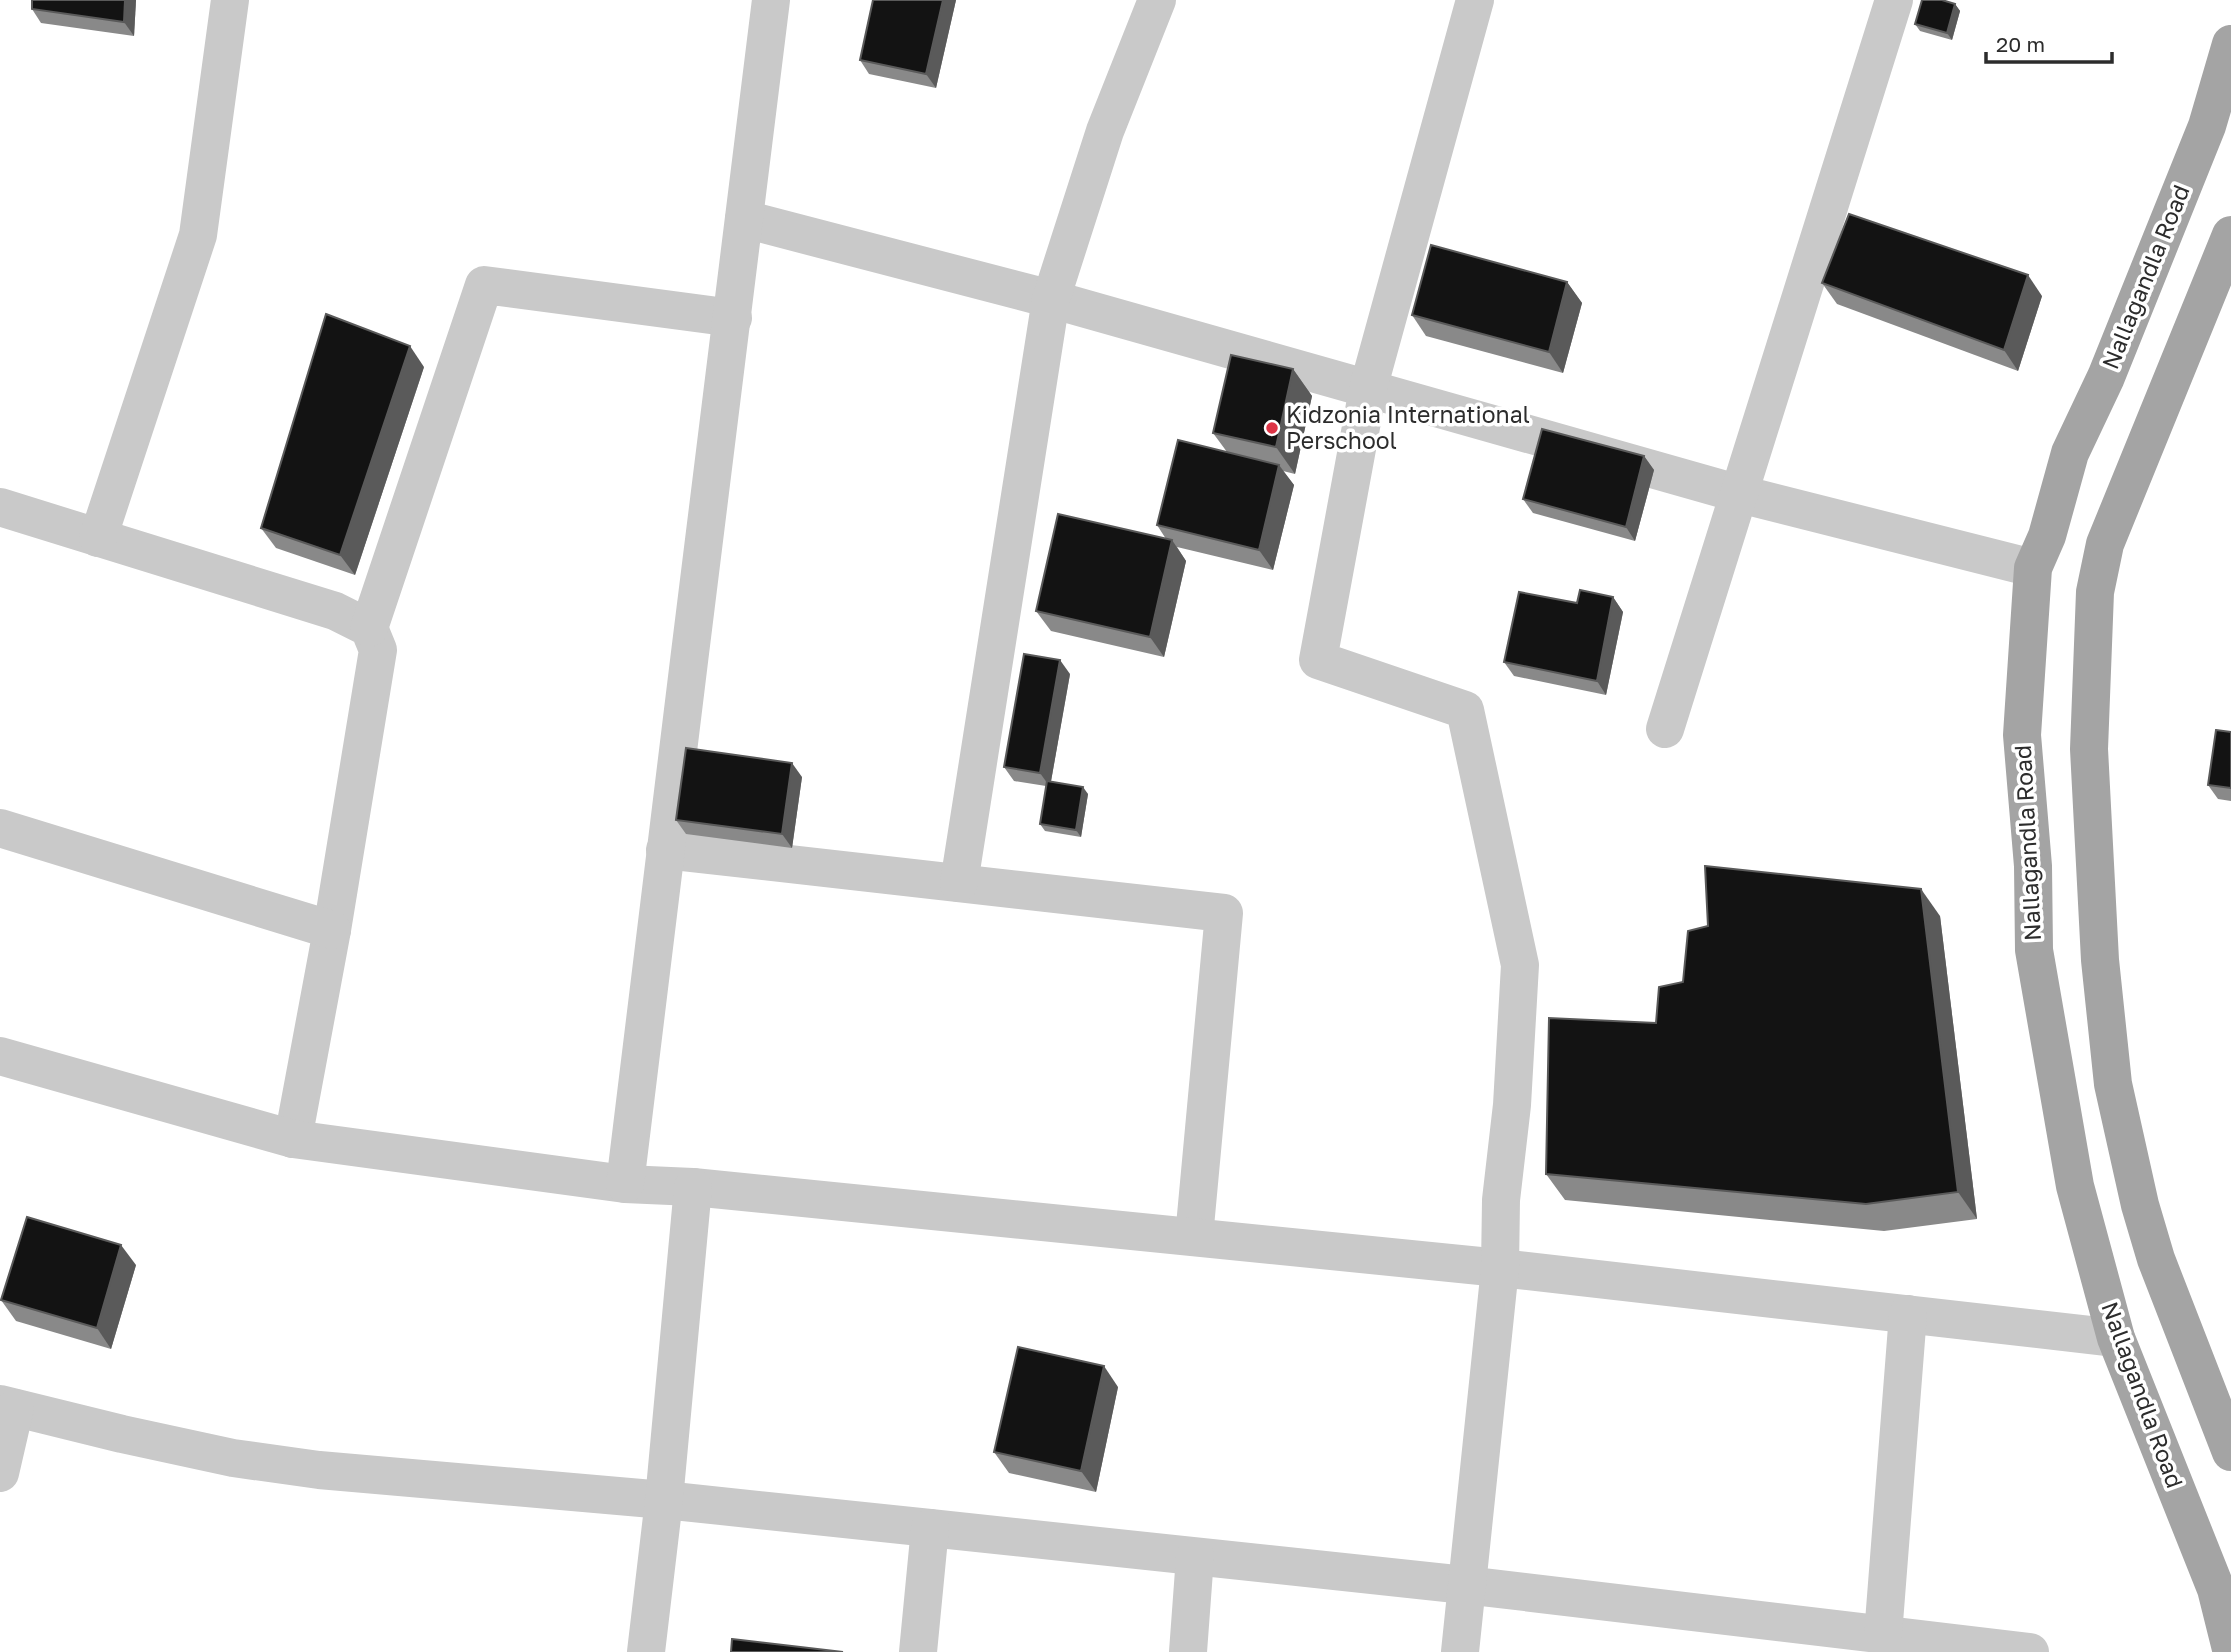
<svg xmlns="http://www.w3.org/2000/svg" width="2231" height="1652" font-family="'Golos Text',sans-serif">
  <rect width="100%" height="100%" fill="#fff"/>
  <g fill="none" stroke-linecap="round" stroke-linejoin="round">
    <g stroke="#c9c9c9" stroke-width="38">
      <path d="M744,219L1051,299L1740,494L2033,568"/>
      <path d="M0,507L335,611L369,628L378,650L332,930L293,1139"/>
      <path d="M98,538L198,235L230,0"/>
      <path d="M369,628L484,285L733,318"/>
      <path d="M1665,729L1894,0"/>
      <path d="M0,828L332,930"/>
      <path d="M665,850L1224,913L1194,1237"/>
      <path d="M959,883L1051,299L1105,131L1157,0"/>
      <path d="M0,1056L293,1139L625,1184L693,1187L1500,1268L2116,1338"/>
      <path d="M625,1184C672,789 723,395 771,0"/>
      <path d="M0,1404L122,1434L233,1458L319,1470L664,1500L930,1528L1465,1585L2030,1652"/>
      <path d="M0,1473L15,1408"/>
      <path d="M1883,1635L1908,1314"/>
      <path d="M646,1652L664,1500L693,1187"/>
      <path d="M918,1652L930,1528"/>
      <path d="M1188,1652L1195,1557"/>
      <path d="M1460,1652L1500,1268L1501,1200L1512,1105L1520,965L1465,710L1318,660L1368,389L1475,0"/>
    </g>
    <g stroke="#a4a4a4" stroke-width="38">
      <path d="M2231,44L2207,126L2106,377L2070,453L2047,536L2033,568L2022,735L2033,866L2034,950L2075,1186L2116,1338L2216,1589L2231,1649"/>
      <path d="M2231,235L2105,544L2095,592L2089,749L2100,960L2113,1084L2140,1205L2156,1259L2231,1452"/>
    </g>
  </g>
  <g fill="#898989">
    <path d="M32,0H136L134,36L41,23L32,9Z"/>
    <path d="M873,0H956L936,88L869,74L860,60Z"/>
    <path d="M1955,4L1960,11L1952,40L1920,31L1915,24Z"/>
    <path d="M1567,282L1582,303L1563,373L1426,336L1412,315Z"/>
    <path d="M1822,283L2042,296L2018,371L1837,304Z"/>
    <path d="M424,367L355,575L276,548L261,528Z"/>
    <path d="M1293,369L1312,396L1295,474L1283,471L1294,485L1273,570L1177,547L1186,561L1164,657L1051,631L1036,611L1166,539L1157,525L1227,452L1213,433Z"/>
    <path d="M1644,456L1654,470L1635,541L1533,513L1523,499Z"/>
    <path d="M1613,597L1623,612L1606,695L1514,676L1504,662L1577,603Z"/>
    <path d="M1070,674L1051,781L1088,794L1081,837L1045,831L1040,824L1046,786L1014,781L1004,767Z"/>
    <path d="M2231,732V801L2218,799L2208,785Z"/>
    <path d="M802,777L792,848L686,834L676,820Z"/>
    <path d="M1940,916L1977,1219L1884,1231L1565,1200L1546,1174L1656,1023L1683,982Z"/>
    <path d="M136,1265L111,1349L16,1321L1,1300Z"/>
    <path d="M1118,1387L1096,1492L1009,1473L994,1452Z"/>
  </g>
  <g fill="#5a5a5a">
    <path d="M125,0H136L134,36L124,22Z"/>
    <path d="M943,0H956L936,88L926,74Z"/>
    <path d="M1955,4L1960,11L1952,40L1947,33Z"/>
    <path d="M2028,275L2042,296L2018,371L2004,350Z"/>
    <path d="M1567,282L1582,303L1563,373L1549,352Z"/>
    <path d="M410,346L424,367L355,575L340,555Z"/>
    <path d="M1293,369L1312,396L1295,474L1276,447Z"/>
    <path d="M1644,456L1654,470L1635,541L1626,527Z"/>
    <path d="M1279,465L1294,485L1273,570L1259,550Z"/>
    <path d="M1172,540L1186,561L1164,657L1150,637Z"/>
    <path d="M1613,597L1623,612L1606,695L1597,681Z"/>
    <path d="M1060,660L1070,674L1050,787L1040,773Z"/>
    <path d="M792,763L802,777L792,848L782,834Z"/>
    <path d="M1083,787L1088,794L1081,837L1076,830Z"/>
    <path d="M1921,889L1940,916L1977,1219L1958,1192Z"/>
    <path d="M121,1245L136,1265L111,1349L97,1328Z"/>
    <path d="M1104,1366L1118,1387L1096,1492L1081,1471Z"/>
  </g>
  <g fill="#131313" stroke="#5a5a5a" stroke-width="2">
    <path d="M32,0H125L124,22L32,9Z"/>
    <path d="M873,0H943L926,74L860,60Z"/>
    <path d="M1922,0H1942L1955,4L1947,33L1915,24Z"/>
    <path d="M1849,214L2028,275L2004,350L1822,283Z"/>
    <path d="M1431,245L1567,282L1549,352L1412,315Z"/>
    <path d="M326,314L410,346L340,555L261,528Z"/>
    <path d="M1231,355L1293,369L1276,447L1213,433Z"/>
    <path d="M1542,429L1644,456L1626,527L1523,499Z"/>
    <path d="M1178,440L1279,465L1259,550L1157,525Z"/>
    <path d="M1058,514L1172,540L1150,637L1036,611Z"/>
    <path d="M1580,590L1613,597L1597,681L1504,662L1519,592L1577,603Z"/>
    <path d="M1024,654L1060,660L1040,773L1004,767Z"/>
    <path d="M2216,730L2231,732V788L2208,785Z"/>
    <path d="M686,748L792,763L782,834L676,820Z"/>
    <path d="M1047,781L1083,787L1076,830L1040,824Z"/>
    <path d="M1705,866L1921,889L1958,1192L1866,1204L1546,1174L1549,1018L1656,1023L1659,987L1683,982L1688,931L1708,926Z"/>
    <path d="M27,1217L121,1245L97,1328L1,1300Z"/>
    <path d="M1018,1347L1104,1366L1081,1471L994,1452Z"/>
    <path d="M732,1639L843,1652H731Z"/>
  </g>
  <circle fill="#dd3446" stroke="#fff" stroke-width="2.5" cx="1272" cy="428" r="7"/>
  <g text-anchor="middle" stroke-width="7" stroke-linejoin="round" paint-order="stroke">
    <g font-size="23" fill="#2c2c2c" stroke="#fff">
      <text transform="translate(2146 277) rotate(-68)" y="8">Nallagandla Road</text>
      <text transform="translate(2028 843) rotate(-93)" y="8">Nallagandla Road</text>
      <text transform="translate(2142 1395) rotate(70)" y="8">Nallagandla Road</text>
    </g>
    <g font-size="23" fill="#2c2c2c" stroke="#fff" text-anchor="start">
      <text x="1286" y="423">Kidzonia International<tspan x="1286" dy="26">Perschool</tspan></text>
    </g>
  </g>
  <path d="M1986 52v10h126v-10" fill="none" stroke="#2c2c2c" stroke-width="3.5"/>
  <text x="1996" y="52" font-size="21" fill="#2c2c2c" stroke="#ffffff" stroke-width="5" paint-order="stroke">20 m</text>
</svg>
